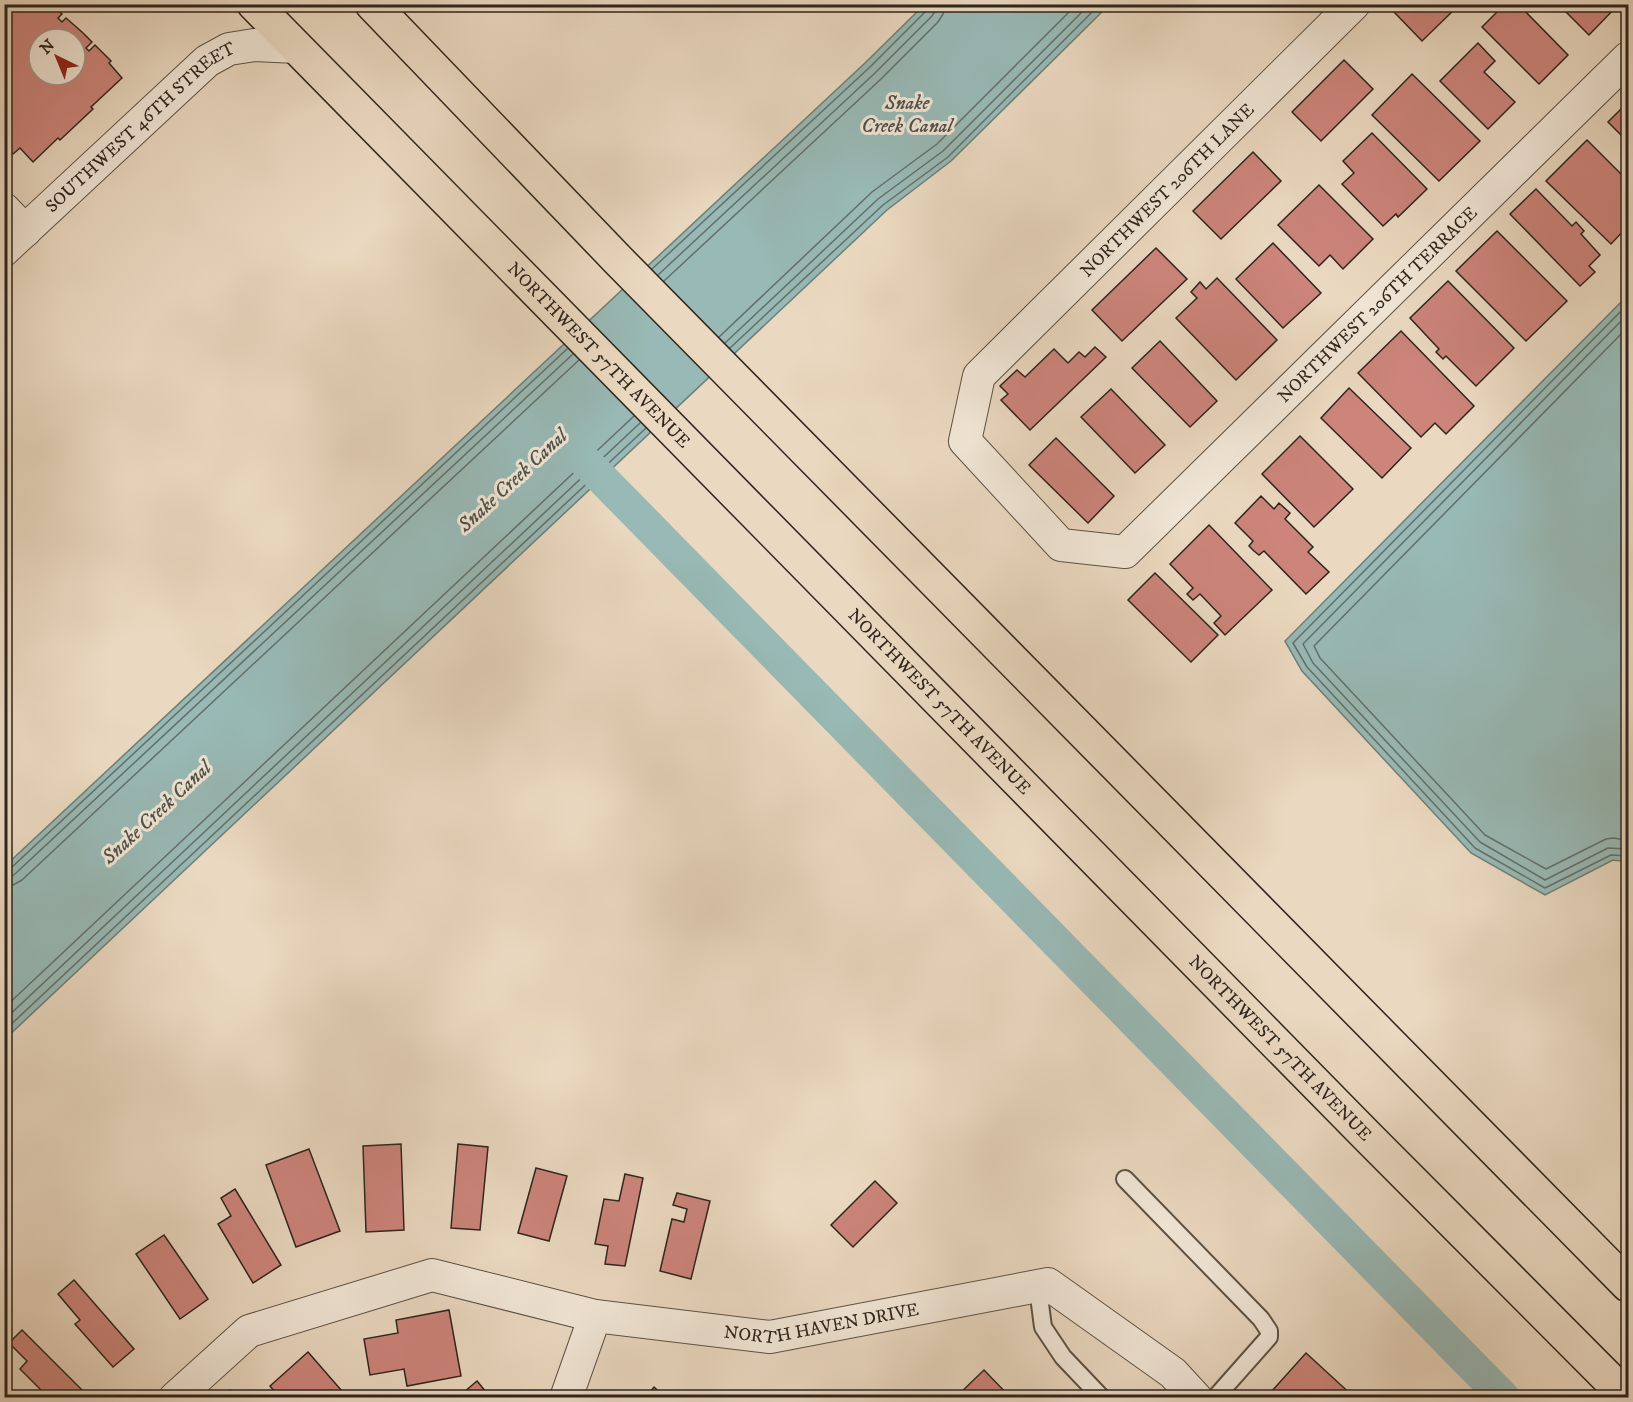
<svg xmlns="http://www.w3.org/2000/svg" width="1633" height="1402" font-family="'IM FELL DW Pica',serif">
  <rect width="100%" height="100%" fill="#ead8c0"/>
  <filter id="stains"><feTurbulence type="fractalNoise" baseFrequency=".00333" numOctaves="4"/><feColorMatrix values="0 0 0 0 .2 0 0 0 0 .09 0 0 0 0 .02 0 0 0 .5 -.17"/></filter>
  <radialGradient id="worn" r=".72"><stop offset=".6" stop-color="#630" stop-opacity="0"/><stop offset="1" stop-color="#630" stop-opacity=".3"/></radialGradient>
  <g fill="#98b9b5" stroke="#6e7e78" stroke-width="1.5">
    <path d="M924,5H1109L951,161L887,210L5,1039V866L865,63Z"/>
    <path d="M1628,295V862L1613,860L1545,895L1471,853L1302,671L1285,641Z"/>
  </g>
  <g fill="none" stroke-linecap="round" stroke-linejoin="round">
    <g stroke="#636f69" stroke-width="1.5">
      <path d="M652,269L870,67L926,11L928,4"/>
      <path d="M658,275L875,73L932,16L935,11L936,4"/>
      <path d="M664,281L881,79L938,22L943,14L945,4"/>
      <path d="M1628,304L1293,643L1307,667L1475,848L1545,888L1611,855L1628,856"/>
      <path d="M1628,314L1303,644L1313,663L1480,842L1545,880L1608,848L1628,849"/>
      <path d="M1628,327L1314,646L1320,658L1485,835L1546,869L1606,839L1613,838L1628,840"/>
      <path d="M719,337L872,192L937,144L1077,4"/>
      <path d="M725,343L878,199L943,151L1090,4"/>
      <path d="M730,348L883,205L948,157L1100,4"/>
      <path d="M4,870L11,868L567,349"/>
      <path d="M4,877H11L16,873L573,354"/>
      <path d="M4,886L13,885L22,880L579,360"/>
      <path d="M4,1008L634,416"/>
      <path d="M4,1020L640,423"/>
      <path d="M4,1031L646,428"/>
    </g>
    <path stroke="#98b9b5" stroke-width="33" d="M570,446L1504,1398"/>
  </g>
  <g fill="#cc847b" stroke="#2e251d" stroke-width="1.5" fill-rule="evenodd">
    <path d="M4,4H58L62,8L59,11L62,14L58,18L62,22L66,18L82,32L92,42L86,48L89,51L95,45L111,61L109,63L122,78L91,107L93,109L60,140L58,138L33,162L20,148L13,154L4,145ZM39,39H75V75H39Z"/>
    <path d="M1402,4H1460L1422,41L1394,12Z"/>
    <path d="M1505,4H1518L1568,55L1539,84L1482,27Z"/>
    <path d="M1558,4H1619L1589,35Z"/>
    <path d="M1478,43L1495,61L1484,72L1515,102L1488,129L1440,81Z"/>
    <path d="M1344,60L1373,89L1321,141L1292,112Z"/>
    <path d="M1412,74L1480,141L1439,181L1372,115Z"/>
    <path d="M1628,102V142L1608,122Z"/>
    <path d="M1372,133L1427,189L1398,217L1396,214L1383,226L1342,184L1354,173L1343,161Z"/>
    <path d="M1587,140L1628,181V226L1611,244L1546,181Z"/>
    <path d="M1253,152L1281,181L1221,239L1193,211Z"/>
    <path d="M1319,185L1373,239L1343,269L1330,255L1319,266L1278,225Z"/>
    <path d="M1536,189L1572,226L1576,222L1584,231L1581,234L1600,255L1589,266L1595,272L1580,286L1510,214Z"/>
    <path d="M1497,231L1567,301L1526,341L1456,271Z"/>
    <path d="M1273,243L1321,293L1283,328L1236,279Z"/>
    <path d="M1156,248L1187,279L1122,341L1092,310Z"/>
    <path d="M1217,278L1277,340L1236,380L1176,318L1197,298L1191,292L1200,282L1206,289Z"/>
    <path d="M1448,281L1514,348L1476,386L1446,356L1443,359L1436,352L1439,349L1410,318Z"/>
    <path d="M1401,331L1474,406L1446,434L1435,423L1421,437L1358,373Z"/>
    <path d="M1160,341L1217,401L1190,427L1132,368Z"/>
    <path d="M1095,347L1106,357L1030,430L1001,400L1008,394L1000,386L1017,370L1025,377L1054,349L1068,363L1079,352L1085,357Z"/>
    <path d="M1349,388L1411,448L1382,478L1321,418Z"/>
    <path d="M1111,389L1165,445L1135,473L1081,417Z"/>
    <path d="M1300,436L1353,489L1314,527L1262,474Z"/>
    <path d="M1056,438L1114,496L1088,523L1029,465Z"/>
    <path d="M1261,496L1274,509L1279,503L1290,513L1285,519L1313,547L1308,552L1329,572L1306,594L1264,551L1259,555L1254,551L1249,546L1253,541L1235,523Z"/>
    <path d="M1209,525L1272,590L1225,635L1214,623L1221,616L1200,594L1193,600L1187,594L1193,588L1170,564Z"/>
    <path d="M1155,573L1218,635L1191,662L1128,600Z"/>
    <path d="M401,1144L404,1230L366,1232L363,1146Z"/>
    <path d="M458,1144L488,1147L480,1230L451,1228Z"/>
    <path d="M309,1149L340,1231L296,1247L266,1165Z"/>
    <path d="M536,1168L567,1176L549,1241L518,1233Z"/>
    <path d="M625,1174L643,1178L625,1266L605,1264L608,1246L595,1244L604,1199L619,1201Z"/>
    <path d="M875,1181L897,1203L853,1247L831,1225Z"/>
    <path d="M235,1189L281,1265L253,1283L218,1224L231,1216L221,1198Z"/>
    <path d="M677,1193L710,1201L691,1279L660,1271L672,1219L684,1222L687,1209L673,1205Z"/>
    <path d="M164,1235L208,1299L180,1319L136,1254Z"/>
    <path d="M74,1280L134,1349L113,1367L75,1324L80,1320L58,1294Z"/>
    <path d="M449,1310L461,1376L407,1386L404,1369L370,1375L364,1339L398,1333L396,1320Z"/>
    <path d="M22,1330L87,1395L84,1398H49L20,1369L27,1361L9,1343Z"/>
    <path d="M308,1352L348,1398H280L270,1386Z"/>
    <path d="M1306,1353L1355,1398H1277L1271,1392Z"/>
    <path d="M984,1370L1011,1398H955Z"/>
    <path d="M477,1381L491,1398H457Z"/>
    <path d="M654,1387L666,1398H645Z"/>
    <path d="M230,1390L237,1398H222Z"/>
  </g>
  <g fill="none" stroke-linecap="round" stroke-linejoin="round">
    <g stroke="#5d5246" stroke-width="20">
      <g id="lane">
        <path d="M1125,1179L1261,1319L1269,1331V1337L1215,1398"/>
        <path d="M1048,1284L1040,1304L1043,1327L1063,1357L1102,1398"/>
      </g>
    </g>
    <g stroke="#5d5246" stroke-width="34">
      <g id="street">
        <path id="s1" d="M1354,4L979,376L965,441L1061,545L1125,552L1628,58"/>
        <path d="M4,209L25,231"/>
        <path id="s2" d="M4,250L207,61L229,49L254,45L296,47"/>
        <path id="s3" d="M175,1398L249,1331L432,1275L595,1316L770,1337L1048,1284L1173,1373L1196,1398"/>
        <path d="M566,1398L595,1316"/>
      </g>
    </g>
    <g stroke="#2e251d" stroke-width="36">
      <g id="primary">
        <path id="s4" d="M254,4L1368,1137L1628,1398"/>
        <path d="M372,4L618,260L1628,1285"/>
      </g>
    </g>
    <use href="#lane" stroke="#f1e6d6" stroke-width="16"/>
    <use href="#street" stroke="#f1e6d6" stroke-width="32"/>
    <use href="#primary" stroke="#ead8c0" stroke-width="33"/>
  </g>
  <g text-anchor="middle" stroke-width="6" stroke-linejoin="round" paint-order="stroke">
    <g font-size="18" fill="#2e251d" stroke="#f1e6d6">
      <text dy="6" stroke="none"><textPath href="#s2" startOffset="184">SOUTHWEST 46TH STREET</textPath></text>
      <text transform="translate(1167 190) rotate(-45)" y="6">NORTHWEST 206TH LANE</text>
      <text dy="6" stroke="none"><textPath href="#s1" startOffset="1154">NORTHWEST 206TH TERRACE</textPath></text>
      <text dy="6" stroke="none"><textPath href="#s4" startOffset="492">NORTHWEST 57TH AVENUE</textPath></text>
      <text dy="6" stroke="none"><textPath href="#s4" startOffset="978">NORTHWEST 57TH AVENUE</textPath></text>
      <text dy="6" stroke="none"><textPath href="#s4" startOffset="1464">NORTHWEST 57TH AVENUE</textPath></text>
      <text dy="6" stroke="none"><textPath href="#s3" startOffset="688">NORTH HAVEN DRIVE</textPath></text>
    </g>
    <g font-size="20" font-style="italic" fill="#4e514b" stroke="#f1e6d6">
      <text x="907" y="109">Snake<tspan x="907" dy="23">Creek Canal</tspan></text>
      <text transform="translate(512 480) rotate(-43)" y="7">Snake Creek Canal</text>
      <text transform="translate(156 812) rotate(-43)" y="7">Snake Creek Canal</text>
    </g>
  </g>
  <rect width="1633" height="1402" fill="none" stroke="#ead8c0" stroke-width="24"/>
  <rect x="6" y="6" width="1621" height="1390" fill="none" stroke="#2e251d" stroke-width="3"/>
  <rect x="12" y="12" width="1609" height="1378" fill="none" stroke="#2e251d" stroke-width="1.5"/>
  <g transform="translate(57 57) rotate(317)"><circle r="28" fill="#f1e6d6" stroke="#a3998c" stroke-width="1.5"/>
  <path d="M0-4.5L10 22L0 15L-10 22Z" fill="#8f2418"/>
  <text y="-9" font-size="16" font-weight="bold" text-anchor="middle" fill="#2e251d">N</text>
  </g>
  <rect width="100%" height="100%" filter="url(#stains)"/>
  <rect width="100%" height="100%" fill="url(#worn)"/>
</svg>
